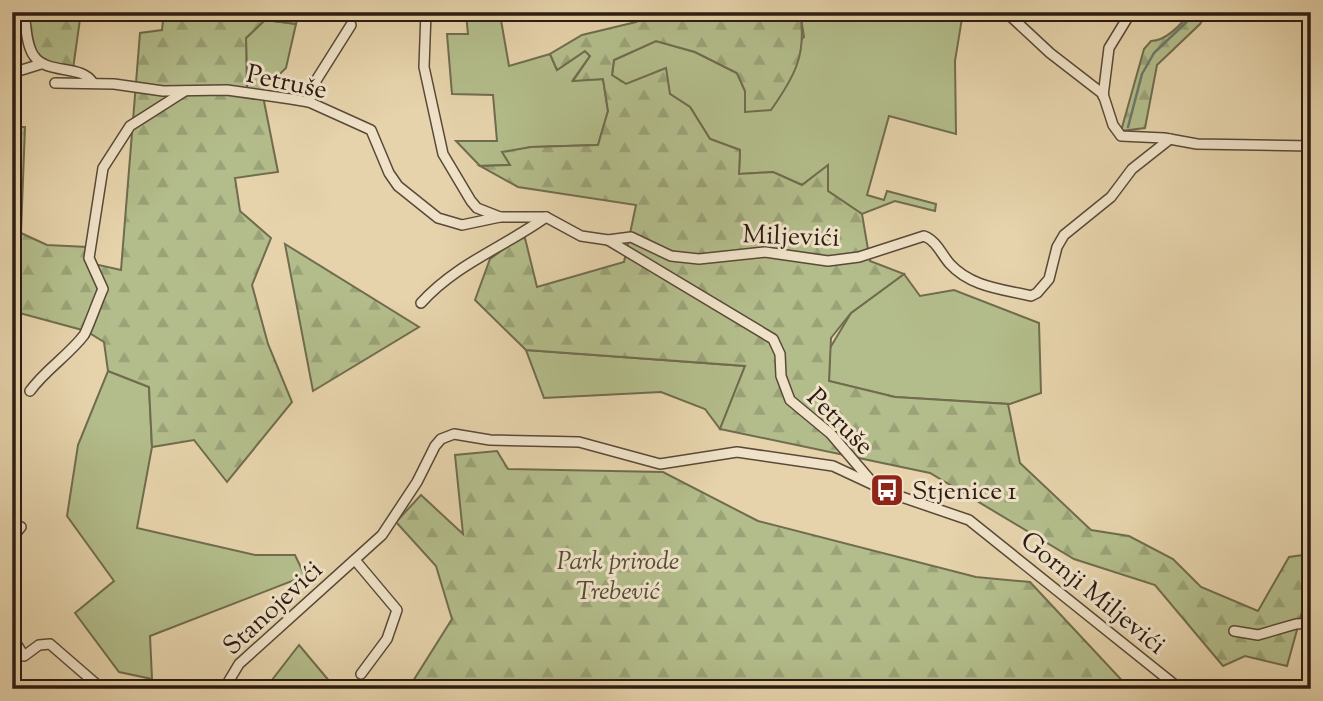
<svg xmlns="http://www.w3.org/2000/svg" width="1323" height="701" font-family="'Sorts Mill Goudy',serif">
  <defs>
    <pattern id="forest-firs" width="22" height="20" patternUnits="userSpaceOnUse" patternTransform="scale(1.75)"><rect width="22" height="20" fill="#b3bd8b"/><path d="M5 1l3.5 6h-7zM16 11l3.5 6h-7z" fill="#9aa277"/></pattern>
  </defs>
  <rect width="100%" height="100%" fill="#e6d3ab"/>
  <filter id="stains"><feTurbulence type="fractalNoise" baseFrequency=".00286" numOctaves="4"/><feColorMatrix values="0 0 0 0 .2 0 0 0 0 .09 0 0 0 0 .02 0 0 0 .5 -.17"/></filter>
  <radialGradient id="worn" r=".72"><stop offset=".6" stop-color="#630" stop-opacity="0"/><stop offset="1" stop-color="#630" stop-opacity=".3"/></radialGradient>
  <g fill="#b3bd8b" stroke="#706c4e" stroke-width="2">
    <path d="M800,12H963L955,61L956,134L889,116L867,195L884,200L887,191L936,204L935,211L895,201L862,214L828,191V166L802,185L773,172L739,174L740,150L710,139L690,107L670,94L626,84L612,75L614,60L656,41L695,52L737,73L745,91L804,37Z"/>
    <path d="M466,14L501,20L509,66L550,54L557,70L585,51L590,56L573,80L603,79L608,111L598,145L531,147L503,153L511,165L480,166L456,141H497L493,95L452,94L447,34H468Z"/>
    <path d="M265,20L296,24L286,68L262,91L247,90L246,38Z"/>
    <path d="M904,274L920,296L954,290L1039,323L1041,393L1010,404L895,397L829,381L830,348L851,313Z"/>
    <path d="M526,350L745,366L720,429L705,409L661,392L544,398Z"/>
    <path d="M108,371L149,387L152,447L137,528L255,555H295L305,576L150,636L152,679L119,672L75,613L114,581L67,516L78,445Z"/>
    <path d="M299,645L336,689H265Z"/>
  </g>
  <g fill="url(#forest-firs)" stroke="#706c4e" stroke-width="2">
    <path d="M27,12H81L73,69L48,64L35,55Z"/>
    <path d="M164,12H299L296,24L265,20L246,38L247,89L262,91L278,172L235,178L240,211L271,238L252,285L268,344L292,402L227,482L194,440L152,447L149,387L108,371L104,342L86,331L12,311V127H25L21,233L47,245L88,247L94,264L121,270L140,33L162,30Z"/>
    <path d="M651,12H800C807,54 795,76 771,110L745,112V91L737,73L695,52L656,41L614,60L612,75L626,84L666,68L670,94L690,107L710,139L740,150L739,174L773,172L802,185L828,165V191L862,214L870,261L904,274L851,313L831,338L829,381L895,397L1008,404L1020,463L1091,530L1129,536L1173,559L1201,587L1258,611L1289,557L1311,554V616L1302,612L1287,666L1245,656L1223,666L1155,585L1074,559L930,473L720,429L745,366L526,350L475,300L490,259L524,234L537,287L624,262L636,205L518,187L480,166L510,165L502,152L531,147L598,145L608,111L603,79L573,81L590,56L585,51L557,70L550,54L582,35L636,22Z"/>
    <path d="M1189,12H1207L1200,24L1157,65L1145,128L1121,131L1144,49L1151,41C1165,41 1182,25 1189,12Z"/>
    <path d="M285,244L419,327L313,391Z"/>
    <path d="M497,451L508,469L663,472L758,521L976,577L1030,582L1130,689H408L452,619L436,566L396,522L421,495L463,534L455,455Z"/>
  </g>
  <g fill="none" stroke-linecap="round" stroke-linejoin="round">
    <path stroke="#6c796d" stroke-width="2.5" d="M1128,127L1142,74L1154,53L1197,12"/>
    <g stroke="#5a4938" stroke-width="12">
      <g id="street">
        <path d="M24,12C26,25 26,45 34,56C47,75 82,64 93,83"/>
        <path d="M426,12L424,67L443,154L471,201L477,208L500,217"/>
        <path d="M1006,12L1050,53L1103,94L1113,125L1121,136L1164,138L1197,144L1311,146"/>
        <path d="M12,73L41,64"/>
        <path d="M55,83L114,84L163,91L227,90L291,99L309,102L371,130L389,173L398,186L438,218L462,225L500,217H546L581,236L608,240L631,237L671,256L699,259L765,252L828,261L859,257L924,236C937,241 941,254 950,264C971,287 1002,289 1031,296L1037,293L1049,279L1057,247L1064,235L1111,197L1132,169L1170,139"/>
        <path d="M1103,96L1109,48L1131,12"/>
        <path d="M309,102L317,79L351,25"/>
        <path d="M608,240L773,339L780,354L781,376L790,400L831,434L871,481"/>
        <path d="M421,303C456,264 504,247 546,217"/>
        <path d="M30,391C46,369 69,355 84,335C87,331 99,297 103,289L89,258L103,168L130,126L185,91"/>
        <path d="M12,538L21,527"/>
        <path d="M355,560L397,610L387,639L361,674"/>
        <path d="M1234,631L1258,635L1296,624L1311,623"/>
        <path d="M12,637L24,656L39,645L50,644L102,689"/>
        <path d="M12,664L20,653"/>
        <path d="M187,689H196"/>
        <path d="M224,689L239,664L382,535L417,482L435,446L441,439L454,434L490,440L579,442L660,464L737,452L833,466L893,494L969,520L1180,689"/>
      </g>
    </g>
    <use href="#street" stroke="#efe2c8" stroke-width="9"/>
  </g>
  <defs>
    <g id="bus-square" transform="scale(1.75)"><rect x="-9" y="-9" width="18" height="18" rx="4" fill="#8f2418" stroke="#efe2c8"/><path d="M-5-6H5V4H4V6H2V4H-2V6H-4V4H-5ZM-3.5-4V0h7V-4ZM-3.5 1.2v1.5H-2V1.2ZM2 1.2v1.5H3.5V1.2Z" fill="#fff"/></g>
  </defs>
  <g fill-rule="evenodd">
    <use href="#bus-square" x="887" y="490"/>
  </g>
  <g text-anchor="middle" stroke-width="6" stroke-linejoin="round" paint-order="stroke">
    <g font-size="26" fill="#2c1b12" stroke="#efe2c8">
      <text transform="translate(287 81) rotate(12)" y="9">Petruše</text>
      <text transform="translate(791 235) rotate(2)" y="9">Miljevići</text>
      <text transform="translate(841 421) rotate(45)" y="9">Petruše</text>
      <text transform="translate(1094 592) rotate(39)" y="9">Gornji Miljevići</text>
      <text transform="translate(272 607) rotate(-43)" y="9">Stanojevići</text>
    </g>
    <g font-size="26" fill="#2c1b12" stroke="#efe2c8" text-anchor="start">
      <text x="912" y="499">Stjenice 1</text>
    </g>
    <g font-size="26" font-style="italic" fill="#544c36" stroke="#efe2c8">
      <text x="618" y="569">Park prirode<tspan x="618" dy="30">Trebević</tspan></text>
    </g>
  </g>
  <rect width="1323" height="701" fill="none" stroke="#e6d3ab" stroke-width="42"/>
  <rect x="14" y="14" width="1295" height="673" fill="none" stroke="#2c1b12" stroke-width="3.5"/>
  <rect x="21" y="21" width="1281" height="659" fill="none" stroke="#2c1b12" stroke-width="2"/>
  <rect width="100%" height="100%" filter="url(#stains)"/>
  <rect width="100%" height="100%" fill="url(#worn)"/>
</svg>
